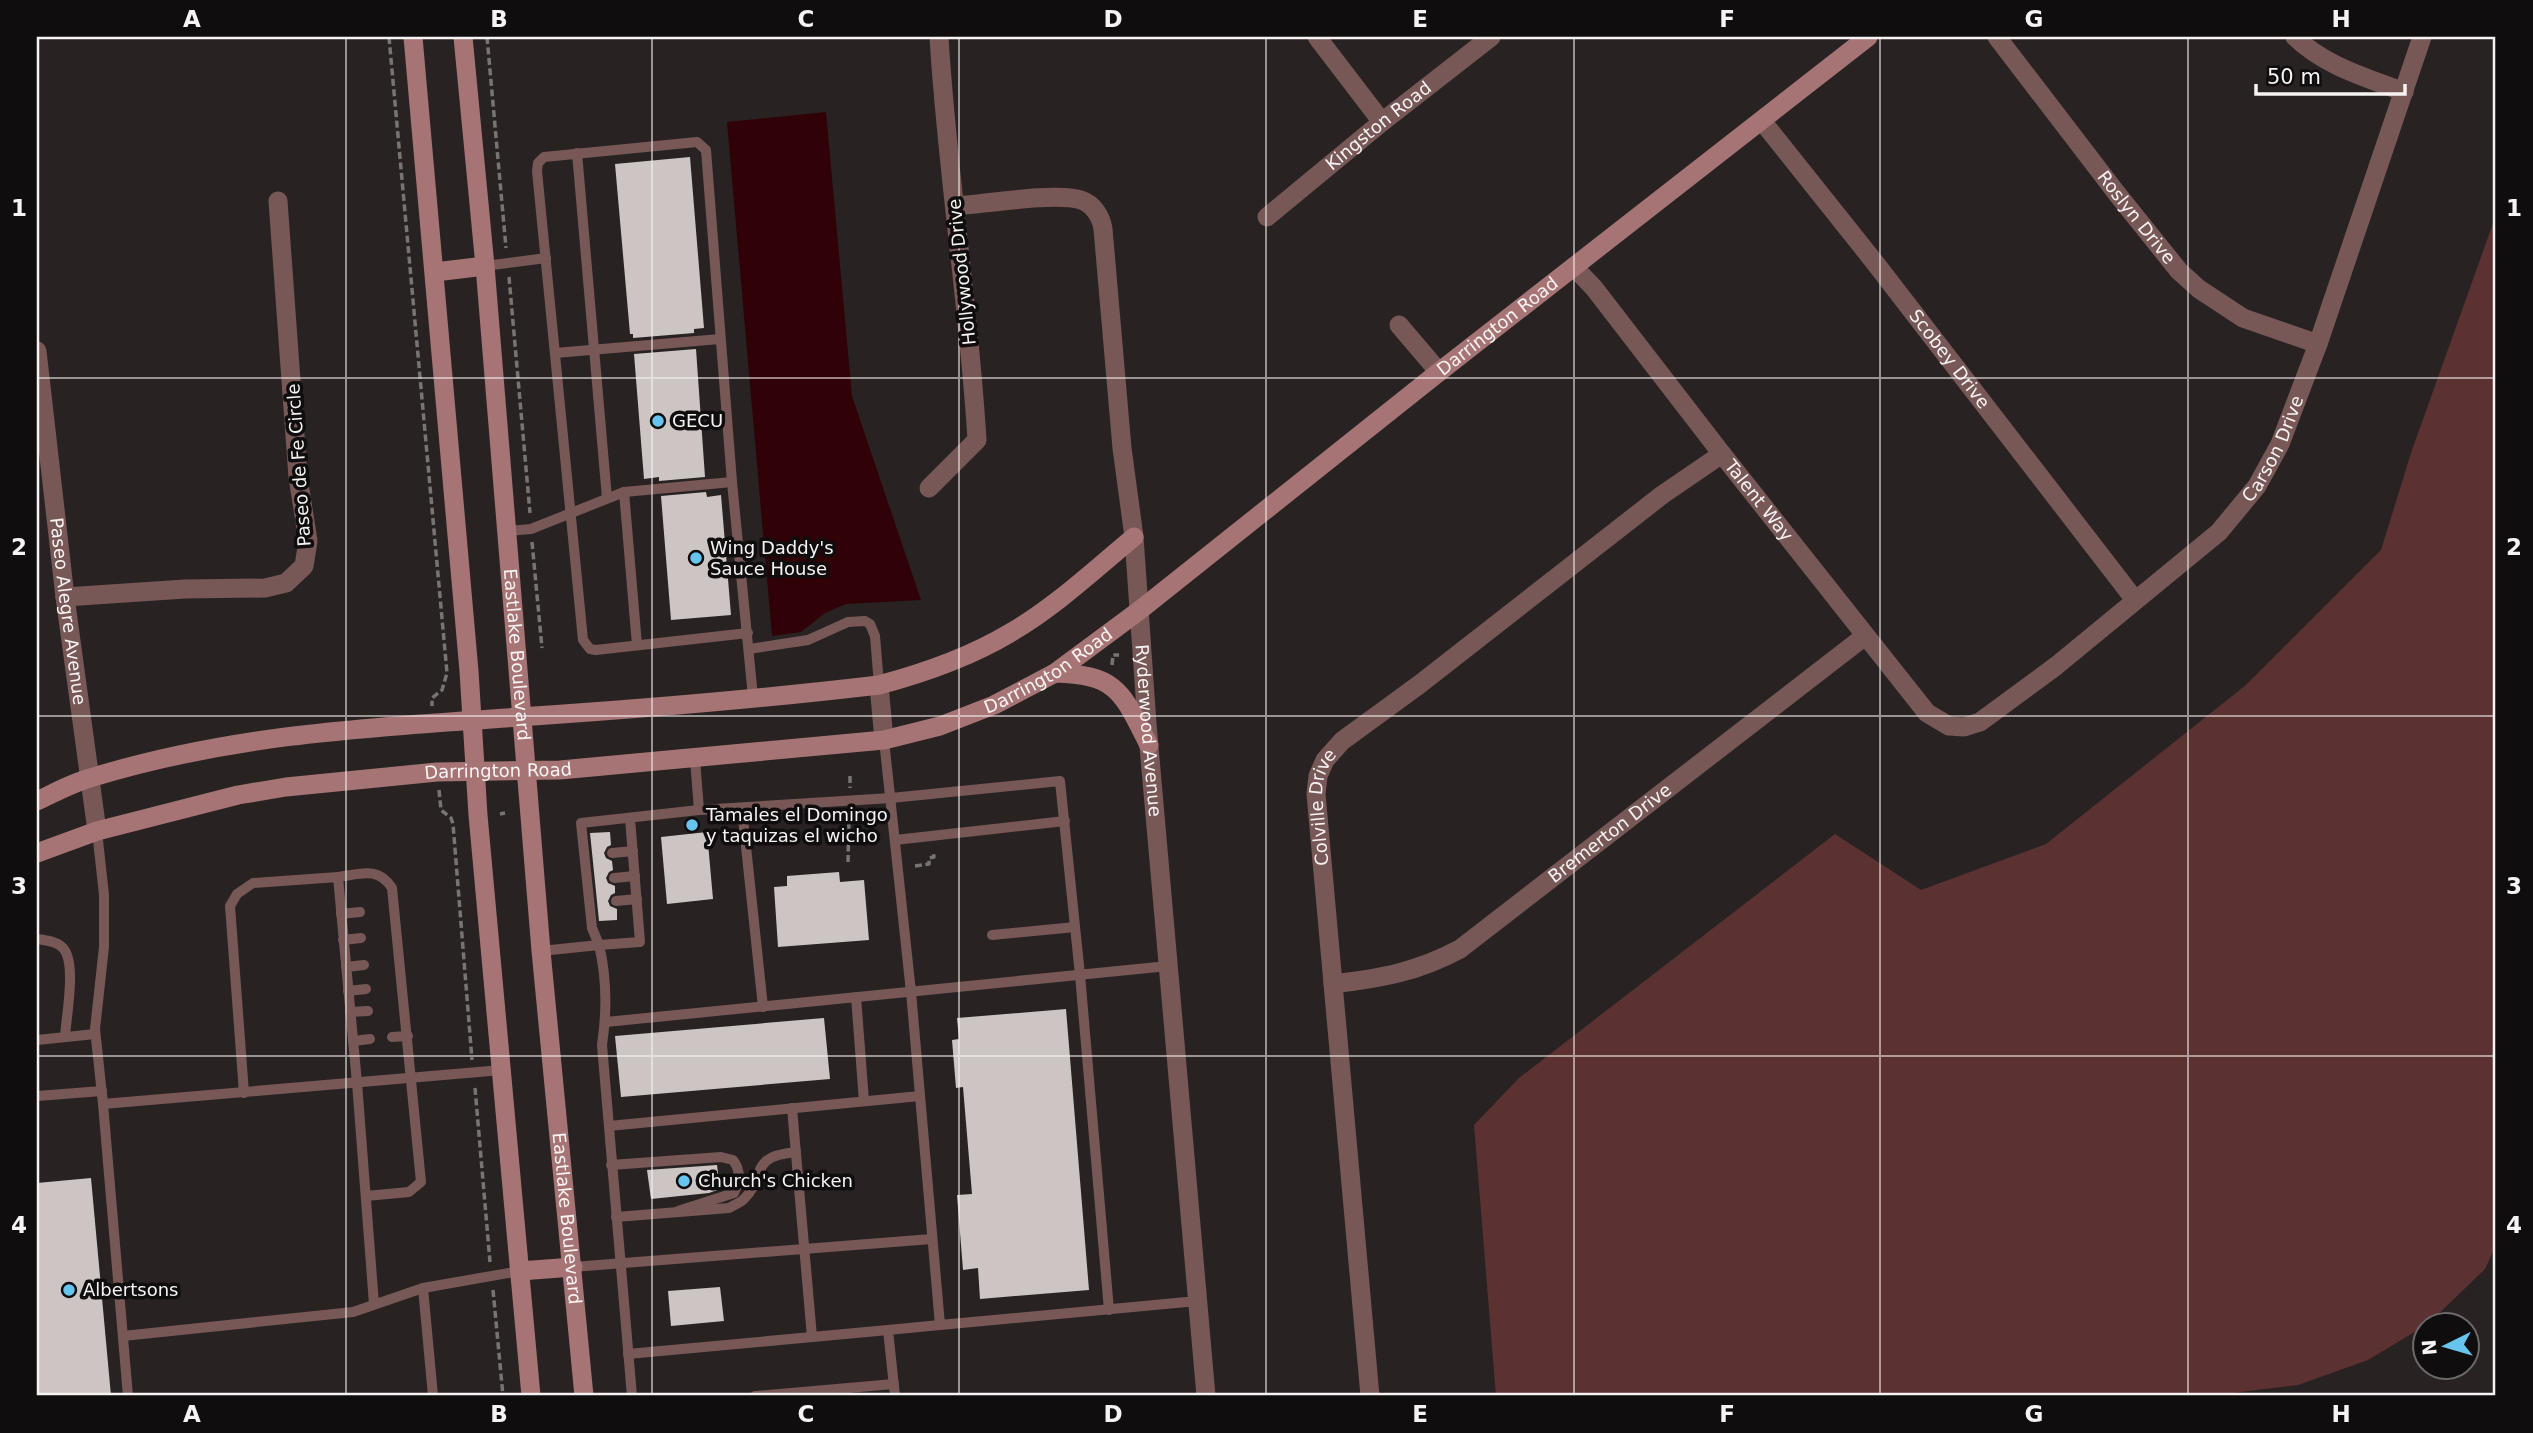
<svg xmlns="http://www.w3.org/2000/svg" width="2533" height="1433" font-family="'DejaVu Sans',sans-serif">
  <rect width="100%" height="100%" fill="#282322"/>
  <path fill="#5c3132" d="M2496,215V1245L2485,1269L2428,1324L2368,1360L2298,1385L2207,1396H1496L1474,1125L1519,1078L1835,834L1921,890L2046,844L2246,685L2381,550L2412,450Z"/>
  <path fill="#300207" d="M826,112L852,396L921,600L846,604L825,613L801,632L772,636L727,122Z"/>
  <g fill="#ccc5c4">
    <path d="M690,157L704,328L694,329V333L633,338V334H630L615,164Z"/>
    <path d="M696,349L705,477L659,481V477L644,479L634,354Z"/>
    <path d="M706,492L707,497L721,495L731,615L671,620L661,496Z"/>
    <path d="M610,832L611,845L607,847L604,853L606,858L612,861L613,870L609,872L606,878L608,883L615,886V893L611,895L608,901L610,906L617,909V920L599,921L590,833Z"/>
    <path d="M707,832L713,899L667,904L661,837Z"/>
    <path d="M839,872L840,882L864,880L869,940L778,947L774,887L787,886V876Z"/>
    <path d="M1066,1009L1089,1290L980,1299L978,1268L963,1270L957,1195L972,1194L963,1087L956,1088L952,1040L959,1039L957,1018Z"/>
    <path d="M824,1018L830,1079L621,1097L615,1036Z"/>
    <path d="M717,1165L720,1189L709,1193L651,1199L647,1170Z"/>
    <path d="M91,1178L111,1396H37V1183Z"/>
    <path d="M720,1287L724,1321L671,1326L668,1291Z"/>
  </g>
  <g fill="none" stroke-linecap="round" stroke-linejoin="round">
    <g stroke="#797474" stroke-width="3.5" stroke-dasharray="7 3.5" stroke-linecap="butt">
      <path d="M389,37L447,673L442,690L432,698V706"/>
      <path d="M487,37L506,248"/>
      <path d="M509,277L530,513"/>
      <path d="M532,542L542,648"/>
      <path d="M1112,665L1113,655H1119"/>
      <path d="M850,776V788"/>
      <path d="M439,790L441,810L451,818L453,824L472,1060"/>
      <path d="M500,814L505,813"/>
      <path d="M848,862L849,816"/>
      <path d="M915,866L929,864V858L934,857L933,851"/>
      <path d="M475,1088L490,1262"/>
      <path d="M493,1290L503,1396"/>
    </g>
    <g stroke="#775857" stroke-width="10">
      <path d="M577,153L607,498"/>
      <path d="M485,266L546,258"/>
      <path d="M555,353L720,339"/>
      <path d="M624,492L637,645"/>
      <path d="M507,531L531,529L624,492L732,482"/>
      <path d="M748,633L596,650L590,649L583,640L537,171L538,163L544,157L697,142L706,150L732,482L753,697"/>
      <path d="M749,649L808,640L848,622L865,621L870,624L875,636L879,685"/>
      <path d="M884,740L911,992L940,1325L1197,1301"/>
      <path d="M695,759L699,810L891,798L1060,781L1080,975L1109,1310"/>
      <path d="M742,809L763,1007"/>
      <path d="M630,819L640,942L599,945C607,978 607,1011 602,1045L632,1396"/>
      <path d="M97,831L104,895V947L95,1029L103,1104L502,1070"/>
      <path d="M895,840L1065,821"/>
      <path d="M612,853L633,851"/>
      <path d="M338,877C361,874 378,866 392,888L421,1182L409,1192L366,1196"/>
      <path d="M614,878L635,876"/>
      <path d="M616,901L637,899"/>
      <path d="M341,914L360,912"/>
      <path d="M992,935L1075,927"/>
      <path d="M37,939C45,940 57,941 63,948C77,963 66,1017 65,1037"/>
      <path d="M343,940L361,938"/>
      <path d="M541,951L599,945L592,928L581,823L699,810"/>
      <path d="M346,967L364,965"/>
      <path d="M348,991L366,989"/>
      <path d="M856,997L864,1101"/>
      <path d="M350,1012L368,1011"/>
      <path d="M606,1022L1168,966"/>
      <path d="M392,1037L408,1036"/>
      <path d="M37,1040L95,1034"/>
      <path d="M353,1041L370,1039"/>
      <path d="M244,1093L230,906L237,894L253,883L338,877L357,1083L374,1304"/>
      <path d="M37,1096L102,1091"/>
      <path d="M103,1104L128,1396"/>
      <path d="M792,1108L812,1337"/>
      <path d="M609,1126L920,1096"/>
      <path d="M611,1165L721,1157L733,1160C741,1171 740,1180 734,1193L678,1211"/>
      <path d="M616,1217L729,1208C734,1205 740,1203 744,1199C768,1175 747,1157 796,1152"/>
      <path d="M573,1267L932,1239"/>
      <path d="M423,1288L433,1396"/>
      <path d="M123,1336L353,1312L423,1288L520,1271"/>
      <path d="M628,1354L888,1330"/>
      <path d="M755,1396L894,1384"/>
      <path d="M895,1396L888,1330L940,1325"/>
    </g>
    <g stroke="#775857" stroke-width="19">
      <path d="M1317,37L1382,122"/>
      <path id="s1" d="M1997,37L2118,195L2179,271L2199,289L2243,318L2318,344"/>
      <path d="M2295,37C2325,66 2365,77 2404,92"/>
      <path id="s2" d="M1762,121L1876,264L2135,600"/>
      <path d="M956,206C985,204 1055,192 1081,200C1093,204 1101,216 1103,229L1122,448L1134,537"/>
      <path id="s3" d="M1267,217L1382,122L1491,37"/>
      <path id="s4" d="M1574,267L1594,288L1722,454L1927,713L1949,726L1964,727L1980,722L2056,666L2219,532L2257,486L2280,444L2318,344L2422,37"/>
      <path d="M1399,325L1439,372"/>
      <path id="s5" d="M37,351L65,597L97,831"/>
      <path d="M929,488L977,440C969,305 947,172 939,37"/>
      <path d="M65,597L185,589L265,588L286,583L304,566L308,541L298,477L278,201"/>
      <path d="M879,685L884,740"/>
      <path id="s6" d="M1333,984C1382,978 1417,972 1460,949L1865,636"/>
      <path id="s7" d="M1370,1396L1316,794L1318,776L1325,760L1342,741L1420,684L1662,495L1722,454"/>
    </g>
    <path stroke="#775857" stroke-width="19" id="s8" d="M1134,537L1147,724L1206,1396"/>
    <g stroke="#a67474" stroke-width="19">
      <path d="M413,37L469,671L478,815L531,1396"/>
      <path id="s9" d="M463,37L485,266L541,951L584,1396"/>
      <path d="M435,272L485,266"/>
      <path d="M1055,673C1119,675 1122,693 1149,745"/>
      <path d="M37,801C54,793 72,783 90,778C233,734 373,727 520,717C640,709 760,699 879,685C924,673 970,657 1010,633C1055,607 1094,570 1134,537"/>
      <path id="s10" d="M37,853L97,831L238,795L286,787L437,772L560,770L884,740L940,726L994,705L1055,673L1140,610L1439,372L1868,37"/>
      <path d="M520,1271L573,1267"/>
    </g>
  </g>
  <path fill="none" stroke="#f7f3f3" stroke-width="2" stroke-opacity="0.55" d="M346,37V1396M652,37V1396M959,37V1396M1266,37V1396M1574,37V1396M1880,37V1396M2188,37V1396M37,378H2496M37,716H2496M37,1056H2496"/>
  <g fill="#66c4ef" stroke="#0f0d0d" stroke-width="2.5">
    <circle cx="658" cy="421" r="7"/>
    <circle cx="696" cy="558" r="7"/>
    <circle cx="692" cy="825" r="7"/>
    <circle cx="684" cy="1181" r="7"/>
    <circle cx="69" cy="1290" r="7"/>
  </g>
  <g text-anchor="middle" stroke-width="7" stroke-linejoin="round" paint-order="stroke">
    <g font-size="18" fill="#f7f3f3" stroke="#0f0d0d">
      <text dy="6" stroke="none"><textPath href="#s3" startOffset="144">Kingston Road</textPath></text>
      <text dy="6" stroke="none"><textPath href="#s1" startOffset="228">Roslyn Drive</textPath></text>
      <text transform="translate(962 272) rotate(-96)" y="6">Hollywood Drive</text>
      <text dy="6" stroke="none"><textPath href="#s10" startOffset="1605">Darrington Road</textPath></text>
      <text dy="6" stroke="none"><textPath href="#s2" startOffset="303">Scobey Drive</textPath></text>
      <text dy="6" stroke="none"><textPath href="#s4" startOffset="1032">Carson Drive</textPath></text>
      <text transform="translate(299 465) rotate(-94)" y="6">Paseo de Fe Circle</text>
      <text dy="6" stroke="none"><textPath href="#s4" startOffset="298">Talent Way</textPath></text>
      <text dy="6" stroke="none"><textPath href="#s5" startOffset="262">Paseo Alegre Avenue</textPath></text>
      <text dy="6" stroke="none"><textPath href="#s9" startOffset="620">Eastlake Boulevard</textPath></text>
      <text dy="6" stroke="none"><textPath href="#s10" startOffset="1038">Darrington Road</textPath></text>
      <text dy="6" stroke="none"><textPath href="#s8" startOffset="194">Ryderwood Avenue</textPath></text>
      <text dy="6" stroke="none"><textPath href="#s10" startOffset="471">Darrington Road</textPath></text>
      <text dy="6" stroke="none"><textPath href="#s7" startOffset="592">Colville Drive</textPath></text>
      <text dy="6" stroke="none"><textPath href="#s6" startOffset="322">Bremerton Drive</textPath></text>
      <text dy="6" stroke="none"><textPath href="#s9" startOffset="1186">Eastlake Boulevard</textPath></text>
    </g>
    <g font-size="18" fill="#f7f3f3" stroke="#0f0d0d" text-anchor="start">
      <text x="672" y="427">GECU</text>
      <text x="710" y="554">Wing Daddy's<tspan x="710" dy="21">Sauce House</tspan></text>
      <text x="706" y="821">Tamales el Domingo<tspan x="706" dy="21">y taquizas el wicho</tspan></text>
      <text x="698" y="1187">Church's Chicken</text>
      <text x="83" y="1296">Albertsons</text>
    </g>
  </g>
  <rect width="2533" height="1433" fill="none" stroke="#0f0d0d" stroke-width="77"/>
  <g transform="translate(2446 1346) rotate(265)"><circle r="33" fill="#0f0d0d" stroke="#6c6969" stroke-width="2"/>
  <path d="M0-5L12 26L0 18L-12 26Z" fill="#66c4ef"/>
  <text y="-10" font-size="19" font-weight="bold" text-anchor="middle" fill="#f7f3f3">N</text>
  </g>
  <path d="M2256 84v10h149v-10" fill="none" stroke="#f7f3f3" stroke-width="3.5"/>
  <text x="2267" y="84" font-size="21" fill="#f7f3f3" stroke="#0f0d0d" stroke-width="5" paint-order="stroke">50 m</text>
  <rect x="38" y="38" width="2456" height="1356" fill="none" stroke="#f7f3f3" stroke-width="2.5"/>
  <g font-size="23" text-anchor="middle" font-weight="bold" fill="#f7f3f3">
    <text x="192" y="27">A</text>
    <text x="499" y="27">B</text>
    <text x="806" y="27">C</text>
    <text x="1113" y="27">D</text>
    <text x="1420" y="27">E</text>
    <text x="1727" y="27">F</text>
    <text x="2034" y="27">G</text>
    <text x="2341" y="27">H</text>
    <text x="19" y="216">1</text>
    <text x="2514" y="216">1</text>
    <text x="19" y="555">2</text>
    <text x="2514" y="555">2</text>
    <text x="19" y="894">3</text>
    <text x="2514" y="894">3</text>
    <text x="19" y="1233">4</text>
    <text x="2514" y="1233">4</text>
    <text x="192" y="1422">A</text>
    <text x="499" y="1422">B</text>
    <text x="806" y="1422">C</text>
    <text x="1113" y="1422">D</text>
    <text x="1420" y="1422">E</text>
    <text x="1727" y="1422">F</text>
    <text x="2034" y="1422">G</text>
    <text x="2341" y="1422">H</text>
  </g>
</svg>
